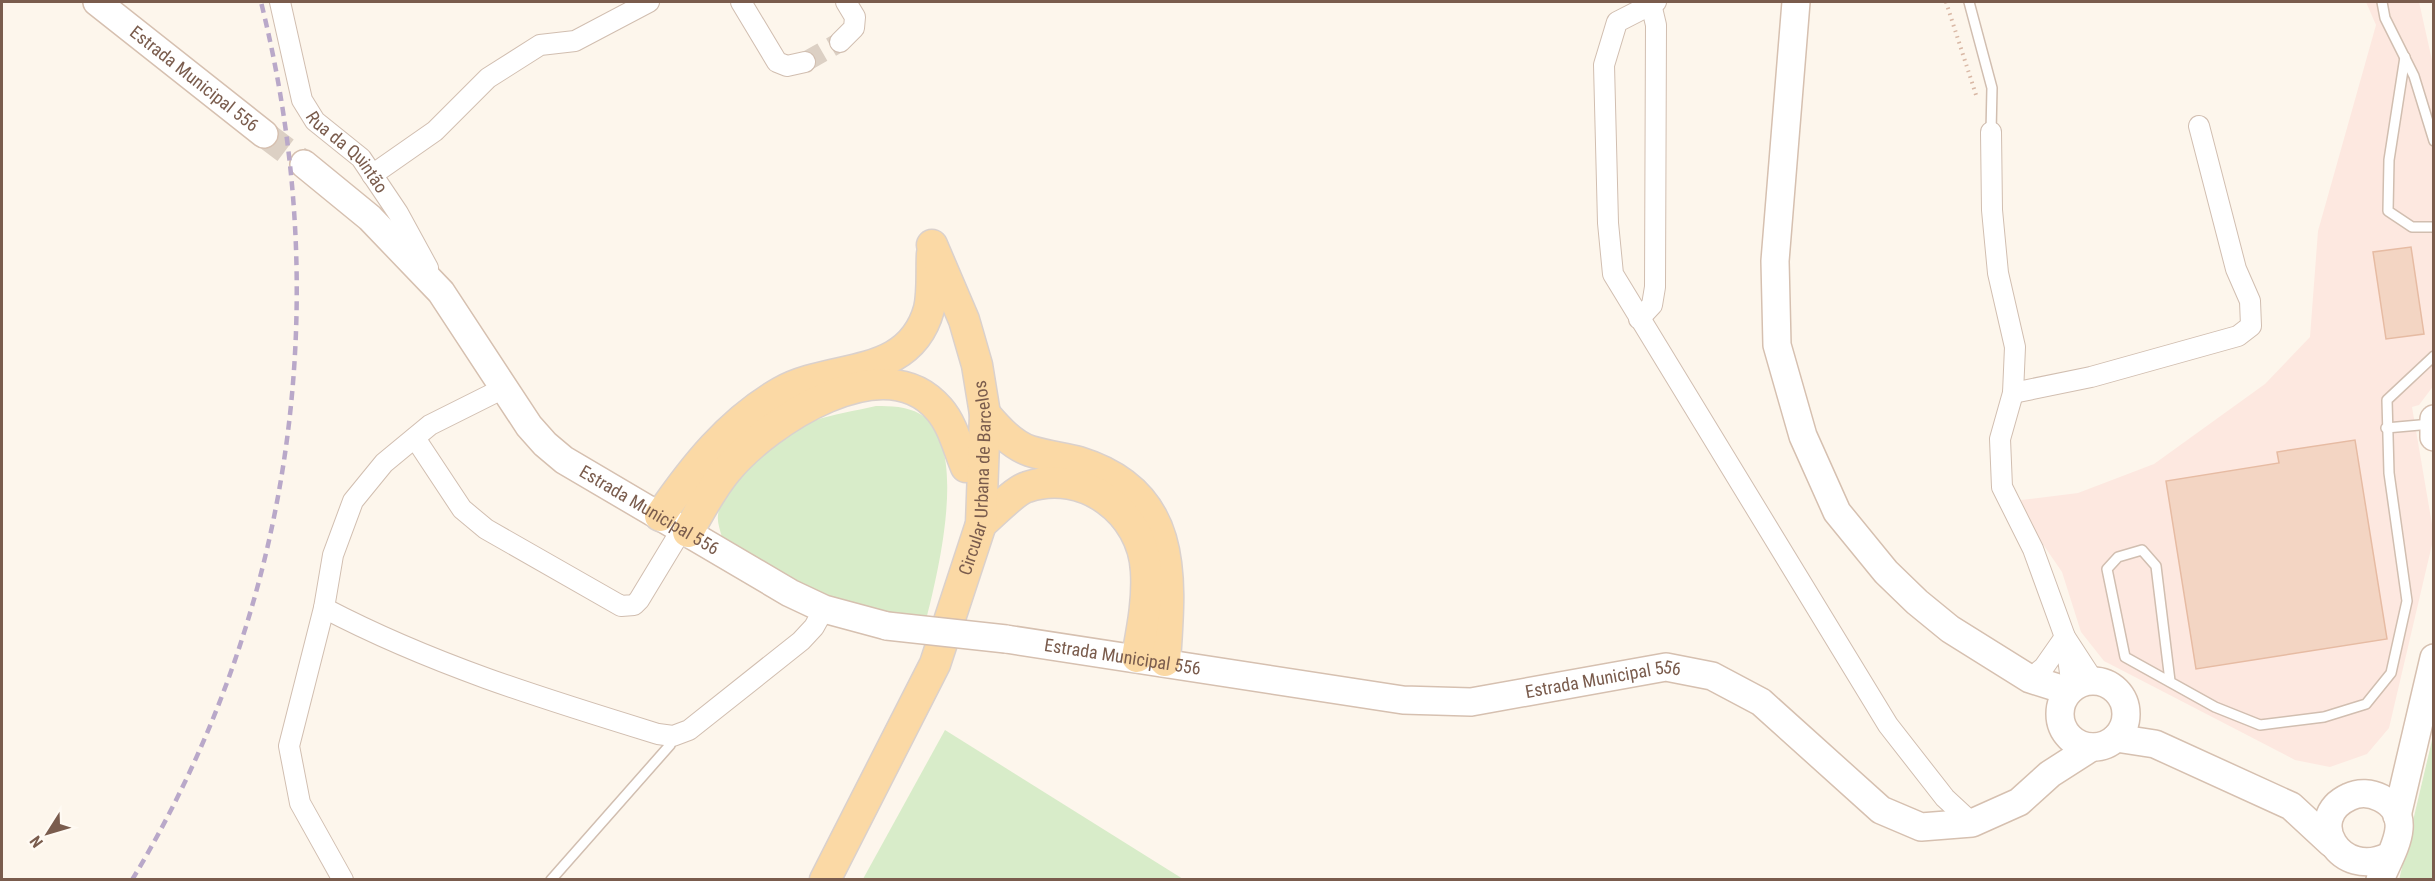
<svg xmlns="http://www.w3.org/2000/svg" width="2435" height="881" font-family="'Roboto Condensed',sans-serif">
  <rect width="100%" height="100%" fill="#fdf6ec"/>
  <path fill="#fde8e0" d="M2366,2H2419L2434,69V385L2419,405L2412,407L2434,536L2389,728L2367,754L2330,767L2295,760L2104,661L2081,632L2062,572L2029,524L2021,500L2078,493L2154,464L2265,384L2310,337L2318,231L2376,25Z"/>
  <g fill="#d8ecc9">
    <path d="M876,406C891,406 906,406 920,414C970,442 938,572 927,616L872,612L818,595L722,537C720,530 717,522 718,515C721,478 781,433 813,421C833,414 855,411 876,406Z"/>
    <path d="M945,730L1183,879H863Z"/>
    <path d="M2433,736V879L2399,880Z"/>
  </g>
  <g fill="#f3d5c3" stroke="#e6bba3" stroke-width="1.5">
    <path d="M2411,247L2424,334L2386,339L2373,252Z"/>
    <path d="M2355,440L2387,639L2196,669L2166,481L2279,463L2277,452Z"/>
  </g>
  <g fill="none" stroke-linecap="round" stroke-linejoin="round">
    <path stroke="#dcd0c4" stroke-width="20" stroke-dasharray="20 10" stroke-linecap="butt" d="M805,62L840,42"/>
    <path stroke="#dcd0c4" stroke-width="27" stroke-dasharray="27 14" stroke-linecap="butt" d="M264,134L304,164"/>
    <g stroke="#d1beb0" stroke-width="12">
      <g id="lane">
        <path d="M1969,2L1992,88L1991,132"/>
        <path d="M2382,2L2385,18L2414,76L2434,141"/>
        <path d="M2405,57L2389,160L2388,211L2412,227H2434"/>
        <path d="M2386,428L2431,424"/>
        <path d="M2170,681L2156,566L2142,550L2118,557L2107,569L2125,657L2215,707L2260,725L2324,717L2366,704L2391,673L2407,601L2389,473L2387,400L2434,356"/>
        <path d="M551,880L670,745L673,736"/>
      </g>
    </g>
    <g stroke="#d1beb0" stroke-width="22">
      <g id="street">
        <path id="s1" d="M280,2L302,100L315,121L361,158L398,213L428,268"/>
        <path d="M741,2L777,62L787,66L805,62"/>
        <path d="M1656,2L1617,22L1604,65L1608,223L1613,274L1888,725L1945,798L1972,823"/>
        <path d="M840,42L854,28L855,17L846,2"/>
        <path d="M1991,132L1992,210L1998,273L2015,347L2013,393L2000,439L2002,487L2033,549L2065,637L2093,680"/>
        <path d="M372,175L435,131L488,78L540,45L575,41L649,2"/>
        <path d="M1639,319L1652,305L1655,287L1656,25L1651,4"/>
        <path d="M2013,393L2091,377L2238,336L2251,326L2250,301L2236,269L2199,126"/>
        <path d="M415,438L462,509L486,529L621,606L634,605L639,600L682,529"/>
        <path d="M324,608C433,665 541,698 658,734L673,736L689,730L801,641L814,627L824,609"/>
        <path d="M2066,643L2072,688"/>
        <path d="M2030,679L2044,667L2065,637"/>
        <path d="M343,880L300,803L289,746L324,608L333,555L353,501L384,463L430,425L504,388"/>
      </g>
    </g>
    <g stroke="#d6c0b0" stroke-width="30">
      <g id="secondary">
        <path id="s2" d="M97,2L264,134"/>
        <path d="M1796,2L1775,261L1777,345L1803,436L1837,512L1886,572L1917,602L1950,629L2030,679L2068,691"/>
        <path id="s3" d="M304,164L370,218L441,292L529,426L545,444L564,460L790,593L824,609L887,626"/>
        <path d="M2434,419V437"/>
        <path id="s4" d="M1006,639L1403,700L1471,702L1666,667L1712,676L1761,702L1881,810L1921,827L1972,823L2019,802L2050,774L2092,747"/>
        <circle cx="2093" cy="714" r="33"/>
        <path d="M2116,738L2155,744L2291,806L2331,843"/>
        <path d="M2397,816L2434,658"/>
        <path d="M2380,880C2390,854 2417,817 2381,798C2371,793 2359,792 2349,797C2303,818 2340,881 2389,856"/>
      </g>
    </g>
    <g stroke="#dad1cd" stroke-width="33">
      <g id="primary">
        <path d="M985,414C997,428 1012,445 1030,451C1046,456 1063,458 1079,462C1179,493 1171,576 1165,661"/>
        <path d="M660,516C693,468 729,422 781,392C832,363 909,381 929,309C933,292 931,271 932,254"/>
        <path d="M981,524C992,515 1014,491 1027,487C1084,468 1143,512 1146,571C1148,600 1142,629 1137,657"/>
        <path d="M688,532C700,511 711,489 727,470C767,422 884,344 939,409C953,425 958,448 966,467"/>
        <path id="s5" d="M825,880L935,664L981,524L985,414L977,365L964,320L932,245"/>
      </g>
    </g>
    <path stroke="#d9b8a5" stroke-width="4" stroke-dasharray="1.5 4.5" stroke-linecap="butt" d="M1946,2L1977,98"/>
    <use href="#lane" stroke="#fff" stroke-width="9"/>
    <use href="#street" stroke="#fff" stroke-width="20"/>
    <use href="#secondary" stroke="#fff" stroke-width="27"/>
    <use href="#primary" stroke="#fbd9a5" stroke-width="30"/>
    <path stroke="#b9a8c9" stroke-width="4.5" stroke-dasharray="9 6" stroke-linecap="butt" d="M132,880C293,613 336,303 261,2"/>
    <g stroke="#d6c0b0" stroke-width="30" stroke-linecap="butt">
      <path id="secondary-bridge" d="M887,626L1006,639"/>
    </g>
    <use href="#secondary-bridge" stroke="#fff" stroke-width="27"/>
  </g>
  <g text-anchor="middle" stroke-width="6" stroke-linejoin="round" paint-order="stroke">
    <g font-size="18" fill="#7a5c4d" stroke="#fffaf3">
      <text dy="6" stroke="none"><textPath href="#s2" startOffset="124">Estrada Municipal 556</textPath></text>
      <text dy="6" stroke="none"><textPath href="#s1" startOffset="170">Rua da Quintão</textPath></text>
      <text dy="6" stroke="none"><textPath href="#s5" startOffset="435">Circular Urbana de Barcelos</textPath></text>
      <text dy="6" stroke="none"><textPath href="#s3" startOffset="496">Estrada Municipal 556</textPath></text>
      <text dy="6" stroke="none"><textPath href="#s4" startOffset="118">Estrada Municipal 556</textPath></text>
      <text dy="6" stroke="none"><textPath href="#s4" startOffset="604">Estrada Municipal 556</textPath></text>
    </g>
  </g>
  <rect width="2435" height="881" fill="none" stroke="#7a5c4d" stroke-width="6"/>
  <g transform="translate(48 833) rotate(233)" stroke="#fffaf3" stroke-width="4.5" paint-order="stroke">
  <path d="M0-4.5L10 22L0 15L-10 22Z" fill="#7a5c4d"/>
  <text y="-9" font-size="16" font-weight="bold" text-anchor="middle" fill="#7a5c4d">N</text>
  </g>
</svg>
